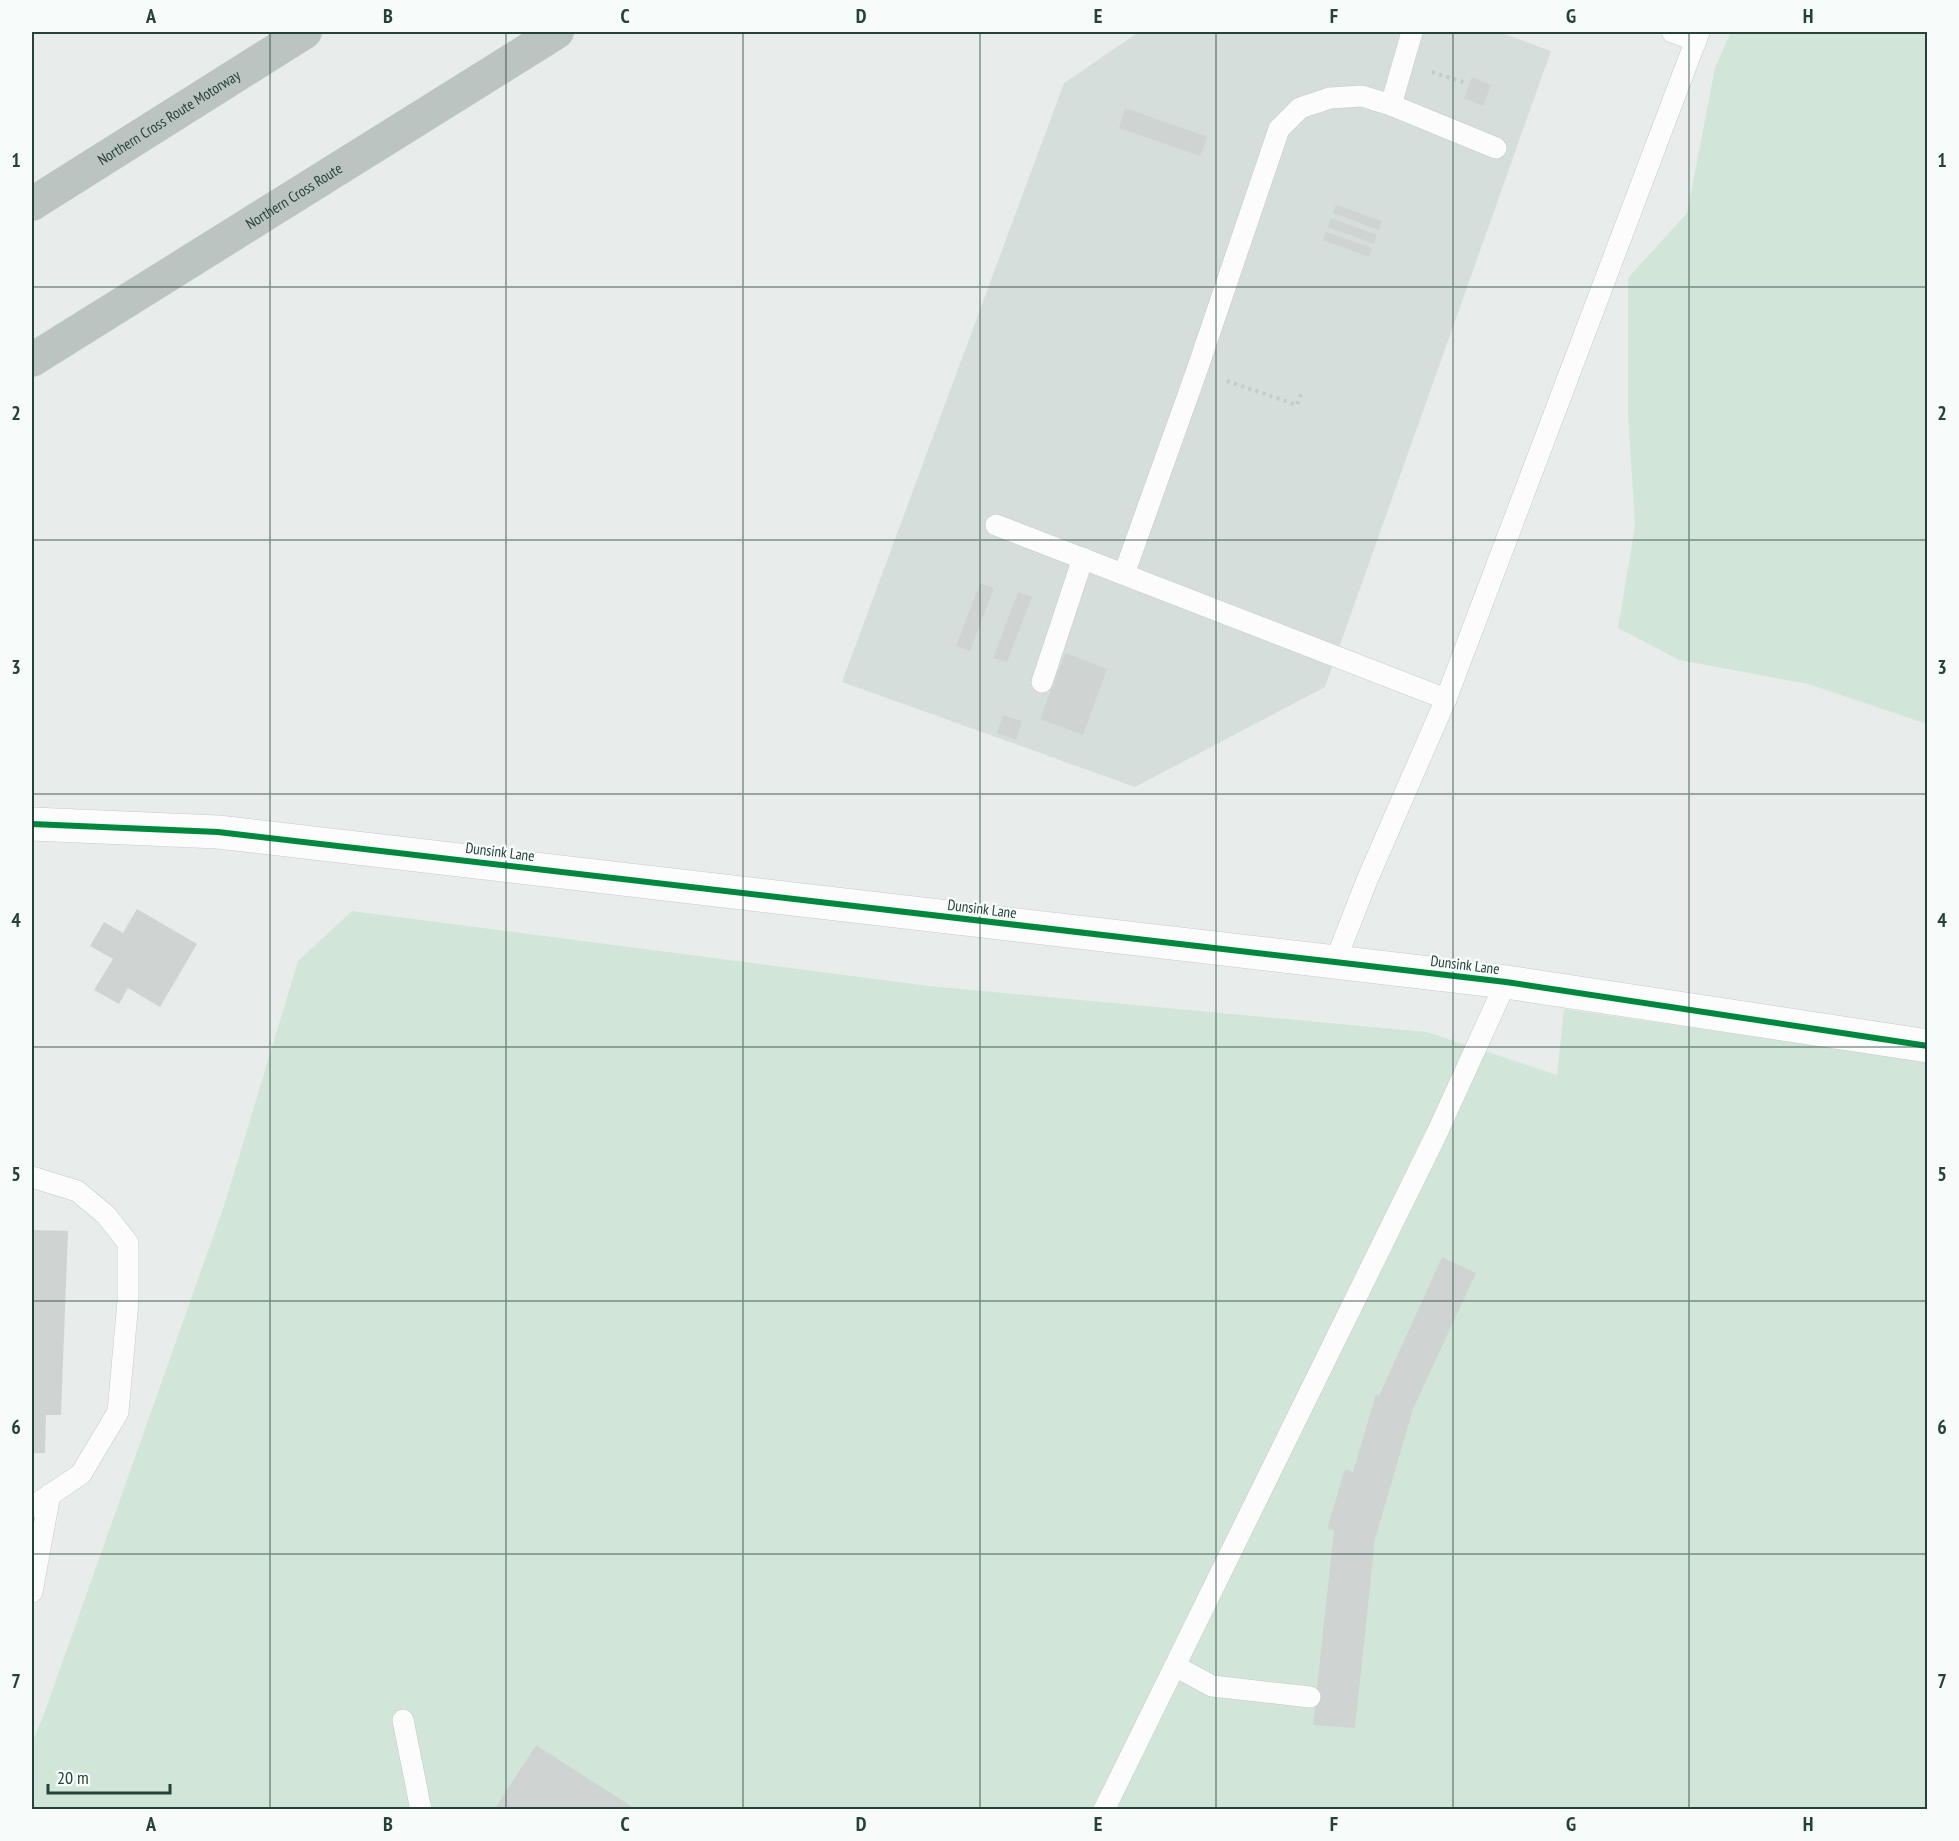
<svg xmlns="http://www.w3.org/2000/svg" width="1959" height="1841" font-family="'PT Sans Narrow',sans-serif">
  <rect width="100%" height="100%" fill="#e8edeb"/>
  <path fill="#d6dedb" d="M1139,32H1499L1551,51L1325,687L1135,787L842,682L1064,83Z"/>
  <g fill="#d1e6d8">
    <path d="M1731,32H1927V724L1808,684L1679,660L1618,628L1635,526L1628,414V278L1687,213L1715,68Z"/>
    <path d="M352,911L929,986L1427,1032L1557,1075L1564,1009L1927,1062V1809L32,1810V1743L44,1714L225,1203L298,961Z"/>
  </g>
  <g fill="#cfd4d2">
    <path d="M1472,77L1491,85L1483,106L1464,98Z"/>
    <path d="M1125,108L1208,137L1200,156L1119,128Z"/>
    <path d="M1336,205L1382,221L1379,230L1333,213Z"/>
    <path d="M1331,218L1377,235L1374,244L1328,227Z"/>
    <path d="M1326,232L1372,248L1369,257L1323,240Z"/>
    <path d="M980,583L994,588L970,651L956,646Z"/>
    <path d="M1018,592L1032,597L1007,662L993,658Z"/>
    <path d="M1065,653L1107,669L1083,735L1040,719Z"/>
    <path d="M1003,715L1022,721L1016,740L997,733Z"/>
    <path d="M137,909L197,944L160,1007L128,988L119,1004L94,990L113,959L90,946L104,922L123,933Z"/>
    <path d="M32,1230L68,1231L61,1415H46L45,1453H32Z"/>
    <path d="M1442,1257L1476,1273L1413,1409L1375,1539L1355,1728L1313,1725L1334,1530L1327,1529L1345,1469L1353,1472L1376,1394L1379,1396Z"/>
    <path d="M536,1745L637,1810H494Z"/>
  </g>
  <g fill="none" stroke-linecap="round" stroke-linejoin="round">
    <g stroke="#c5cac8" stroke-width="22">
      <g id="lane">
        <path d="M1672,32L1696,41"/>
        <path d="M1391,105L1412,32"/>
        <path d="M996,525L1446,699"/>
        <path d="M1124,574L1197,370L1279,129L1300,108L1330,98L1362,96L1391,105L1496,148"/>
        <path d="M1042,682L1083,558"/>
        <path d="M1335,962L1367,880L1446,699L1699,32"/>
        <path d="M32,1177L77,1191L106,1215L128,1243V1301L118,1412L81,1474L32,1507"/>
        <path d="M32,1592L50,1494"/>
        <path d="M1175,1666L1212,1686L1310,1697"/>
        <path d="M403,1720L421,1810"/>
        <path d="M1104,1810L1437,1133L1506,982"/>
      </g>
    </g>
    <g stroke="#c5cac8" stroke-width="34">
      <path id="street" d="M32,824L218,832L1335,962L1506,982L1928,1046"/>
    </g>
    <g stroke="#c3ccc9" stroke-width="34">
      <g id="highway">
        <path id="s1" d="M32,204L305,32"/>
        <path id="s2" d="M32,360L557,32"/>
      </g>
    </g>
    <g stroke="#c3ccca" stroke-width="4" stroke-dasharray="3 4.5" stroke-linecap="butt">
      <path d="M1432,72L1466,83"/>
      <path d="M1227,381L1297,405L1301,394"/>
    </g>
    <use href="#lane" stroke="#fcfcfc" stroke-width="21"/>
    <use href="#street" stroke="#fcfcfc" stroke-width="33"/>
    <use href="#highway" stroke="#bcc4c2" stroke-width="33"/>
    <g stroke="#f7fbf9" stroke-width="10">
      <path id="cycleway" d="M32,824L218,832L1335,962L1506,982L1928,1046"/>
    </g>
    <use href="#cycleway" stroke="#00873e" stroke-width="6"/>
  </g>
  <path fill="none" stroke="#24423a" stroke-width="1.5" stroke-opacity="0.55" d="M270,32V1810M506,32V1810M743,32V1810M980,32V1810M1216,32V1810M1453,32V1810M1689,32V1810M32,287H1928M32,540H1928M32,794H1928M32,1047H1928M32,1301H1928M32,1554H1928"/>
  <g text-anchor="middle" stroke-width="5" stroke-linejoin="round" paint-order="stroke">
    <g font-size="15" fill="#24423a" stroke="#f7fbf9">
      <text dy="5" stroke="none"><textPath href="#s1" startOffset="162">Northern Cross Route Motorway</textPath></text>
      <text dy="5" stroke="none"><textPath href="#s2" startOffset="309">Northern Cross Route</textPath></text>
      <text transform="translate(500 852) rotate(7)" y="5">Dunsink Lane</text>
      <text transform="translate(982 909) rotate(7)" y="5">Dunsink Lane</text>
      <text transform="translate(1465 965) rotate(7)" y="5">Dunsink Lane</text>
    </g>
  </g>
  <rect width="1959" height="1841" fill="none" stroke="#f7fbf9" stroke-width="66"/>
  <path d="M48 1784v9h122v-9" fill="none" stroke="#24423a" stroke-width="3"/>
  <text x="57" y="1784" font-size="18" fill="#24423a" stroke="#f7fbf9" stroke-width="4.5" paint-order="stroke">20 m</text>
  <rect x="33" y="33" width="1893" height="1775" fill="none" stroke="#24423a" stroke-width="2"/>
  <g font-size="20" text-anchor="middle" font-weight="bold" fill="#24423a">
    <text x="151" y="23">A</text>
    <text x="388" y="23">B</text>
    <text x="625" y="23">C</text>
    <text x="861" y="23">D</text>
    <text x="1098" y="23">E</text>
    <text x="1334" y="23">F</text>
    <text x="1571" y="23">G</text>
    <text x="1808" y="23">H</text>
    <text x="16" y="167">1</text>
    <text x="1942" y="167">1</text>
    <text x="16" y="420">2</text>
    <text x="1942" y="420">2</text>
    <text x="16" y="674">3</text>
    <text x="1942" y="674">3</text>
    <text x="16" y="927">4</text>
    <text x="1942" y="927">4</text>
    <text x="16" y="1181">5</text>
    <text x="1942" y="1181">5</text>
    <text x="16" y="1434">6</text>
    <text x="1942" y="1434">6</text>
    <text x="16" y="1688">7</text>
    <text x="1942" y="1688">7</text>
    <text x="151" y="1831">A</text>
    <text x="388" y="1831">B</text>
    <text x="625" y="1831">C</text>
    <text x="861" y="1831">D</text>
    <text x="1098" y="1831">E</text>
    <text x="1334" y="1831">F</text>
    <text x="1571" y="1831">G</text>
    <text x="1808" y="1831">H</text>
  </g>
</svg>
